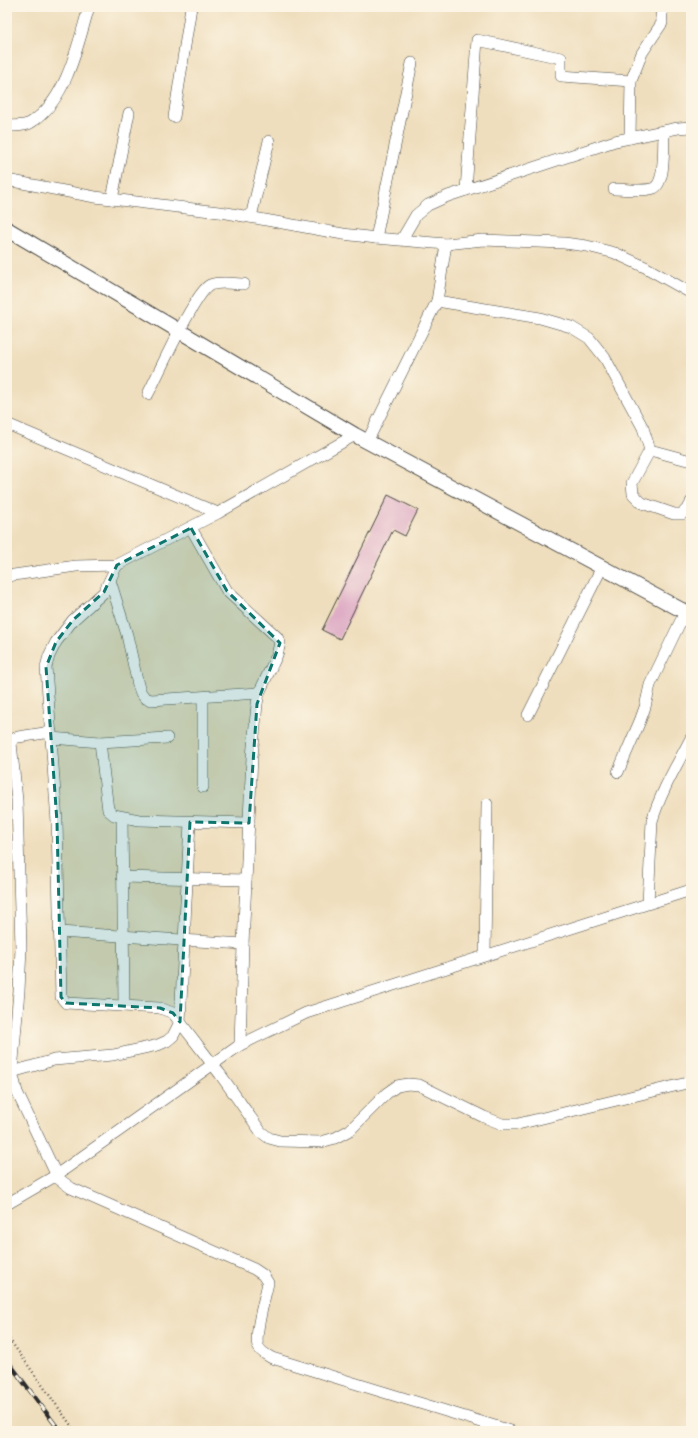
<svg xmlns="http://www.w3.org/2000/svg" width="698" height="1438" font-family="Sriracha,sans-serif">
  <rect width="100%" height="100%" fill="#fcf5e5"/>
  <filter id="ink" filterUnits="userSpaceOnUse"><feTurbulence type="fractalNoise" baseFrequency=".025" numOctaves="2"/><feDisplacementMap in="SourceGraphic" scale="8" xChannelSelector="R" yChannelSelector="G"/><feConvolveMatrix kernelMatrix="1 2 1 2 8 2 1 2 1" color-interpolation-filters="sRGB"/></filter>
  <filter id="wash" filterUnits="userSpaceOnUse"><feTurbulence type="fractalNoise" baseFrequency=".012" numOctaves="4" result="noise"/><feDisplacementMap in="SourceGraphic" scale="16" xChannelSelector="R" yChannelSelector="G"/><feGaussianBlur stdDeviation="0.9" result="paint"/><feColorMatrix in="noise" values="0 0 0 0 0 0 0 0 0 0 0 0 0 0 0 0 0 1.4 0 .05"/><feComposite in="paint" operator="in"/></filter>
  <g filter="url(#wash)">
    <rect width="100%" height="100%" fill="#efdebd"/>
    <g id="blocks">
      <path fill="#dfaec6" d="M388,495L418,510L405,536L393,530L340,639L322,630Z"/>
    </g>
  </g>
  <g filter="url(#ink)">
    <use href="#blocks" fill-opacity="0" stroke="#484641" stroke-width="1"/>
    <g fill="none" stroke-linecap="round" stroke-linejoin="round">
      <g stroke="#484641" stroke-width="12">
        <g id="minor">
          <path d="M174,117L191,7"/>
          <path d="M7,126C13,126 22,126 28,124C31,123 34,120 36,119C68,95 78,43 89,7"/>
          <path d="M630,138L631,81L642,53L662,23L661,7"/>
          <path d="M7,180L95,197L227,213L343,234L376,238L446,244L483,240L564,243L587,246L615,253L645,267L691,293"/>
          <path d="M614,189C624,189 645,192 654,188C666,182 663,144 664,131"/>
          <path d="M466,190L477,40L561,58V76L631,81"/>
          <path d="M112,199L129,113"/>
          <path d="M251,217L269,141"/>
          <path d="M376,238L412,63"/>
          <path d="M402,239L416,215L428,205L448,196L615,141L678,128L691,127"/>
          <path d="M446,244L437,301L540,318L571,327L589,338L605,358L643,428L650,450L632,483L633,494L642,503L674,514H682L690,506L691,502"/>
          <path d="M148,394C158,375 195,292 210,285C220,281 234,284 244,284"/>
          <path d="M7,424L218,513"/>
          <path d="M367,442L437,301"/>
          <path d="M650,450L691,461"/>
          <path d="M191,528L227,591L277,637L280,643L277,655L259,693L257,704L252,757L243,944L240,1045"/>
          <path d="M117,565L104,592L73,620L56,642L49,656L46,667L57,822L61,997L66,1003L160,1008L173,1013L180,1022L220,1074L261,1132L269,1138L280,1141L321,1142L335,1138L350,1130L387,1093L397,1086L408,1084L419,1085L484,1117L502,1124H518L691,1082"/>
          <path d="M7,576L76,566L117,565L218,513L355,435"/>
          <path d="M110,580L127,635L138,685L141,693L145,698L151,700L259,693"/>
          <path d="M203,697V787"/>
          <path d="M528,715L602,567"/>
          <path d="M51,732L18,737L13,739L11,743L17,800L21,948L19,991L12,1072L17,1092L54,1170L58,1174"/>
          <path d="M51,738L100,742L167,738"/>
          <path d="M100,742L108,810L114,815L139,820L249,823"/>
          <path d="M618,772L640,721L645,707L650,685L685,612"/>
          <path d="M122,817L124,1006"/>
          <path d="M122,877L246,880"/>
          <path d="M648,903L652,821C661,791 677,765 691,738"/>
          <path d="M59,932L243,944"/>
          <path d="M485,955L487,804"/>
          <path d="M12,1072L54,1060L113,1055L158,1045L167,1041L173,1036L180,1022L190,822"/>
          <path d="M55,1176L71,1188L254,1269L263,1275L268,1283C265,1297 254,1335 258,1346C261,1353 267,1355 272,1358L511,1431"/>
          <path d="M7,1204L55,1176L240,1045L306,1013L691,890"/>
        </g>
      </g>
      <g stroke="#484641" stroke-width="16">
        <path id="tertiary" d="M7,229L355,435L691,615"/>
      </g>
      <path stroke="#484641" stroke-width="2.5" stroke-dasharray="1 3" stroke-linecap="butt" d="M7,1336L75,1431"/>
      <use href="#minor" stroke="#fff" stroke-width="11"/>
      <use href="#tertiary" stroke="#fff" stroke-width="14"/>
      <g stroke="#2b2b2b" stroke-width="4.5">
        <path id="rail" d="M7,1360L60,1431"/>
      </g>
      <use href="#rail" stroke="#fcf5e5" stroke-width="3" stroke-dasharray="9" stroke-linecap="butt"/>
    </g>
  </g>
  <path fill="#0f766e" fill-opacity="0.2" stroke="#0f766e" stroke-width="3" stroke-dasharray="8 5" stroke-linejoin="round" d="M191,528L227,591L280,643L257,704L249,823L190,822L180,1022L173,1013L160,1008L66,1003L61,997L57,822L46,667L56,642L73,620L104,592L117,565Z"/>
  <rect width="698" height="1438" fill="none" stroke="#fcf5e5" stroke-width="24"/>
</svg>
